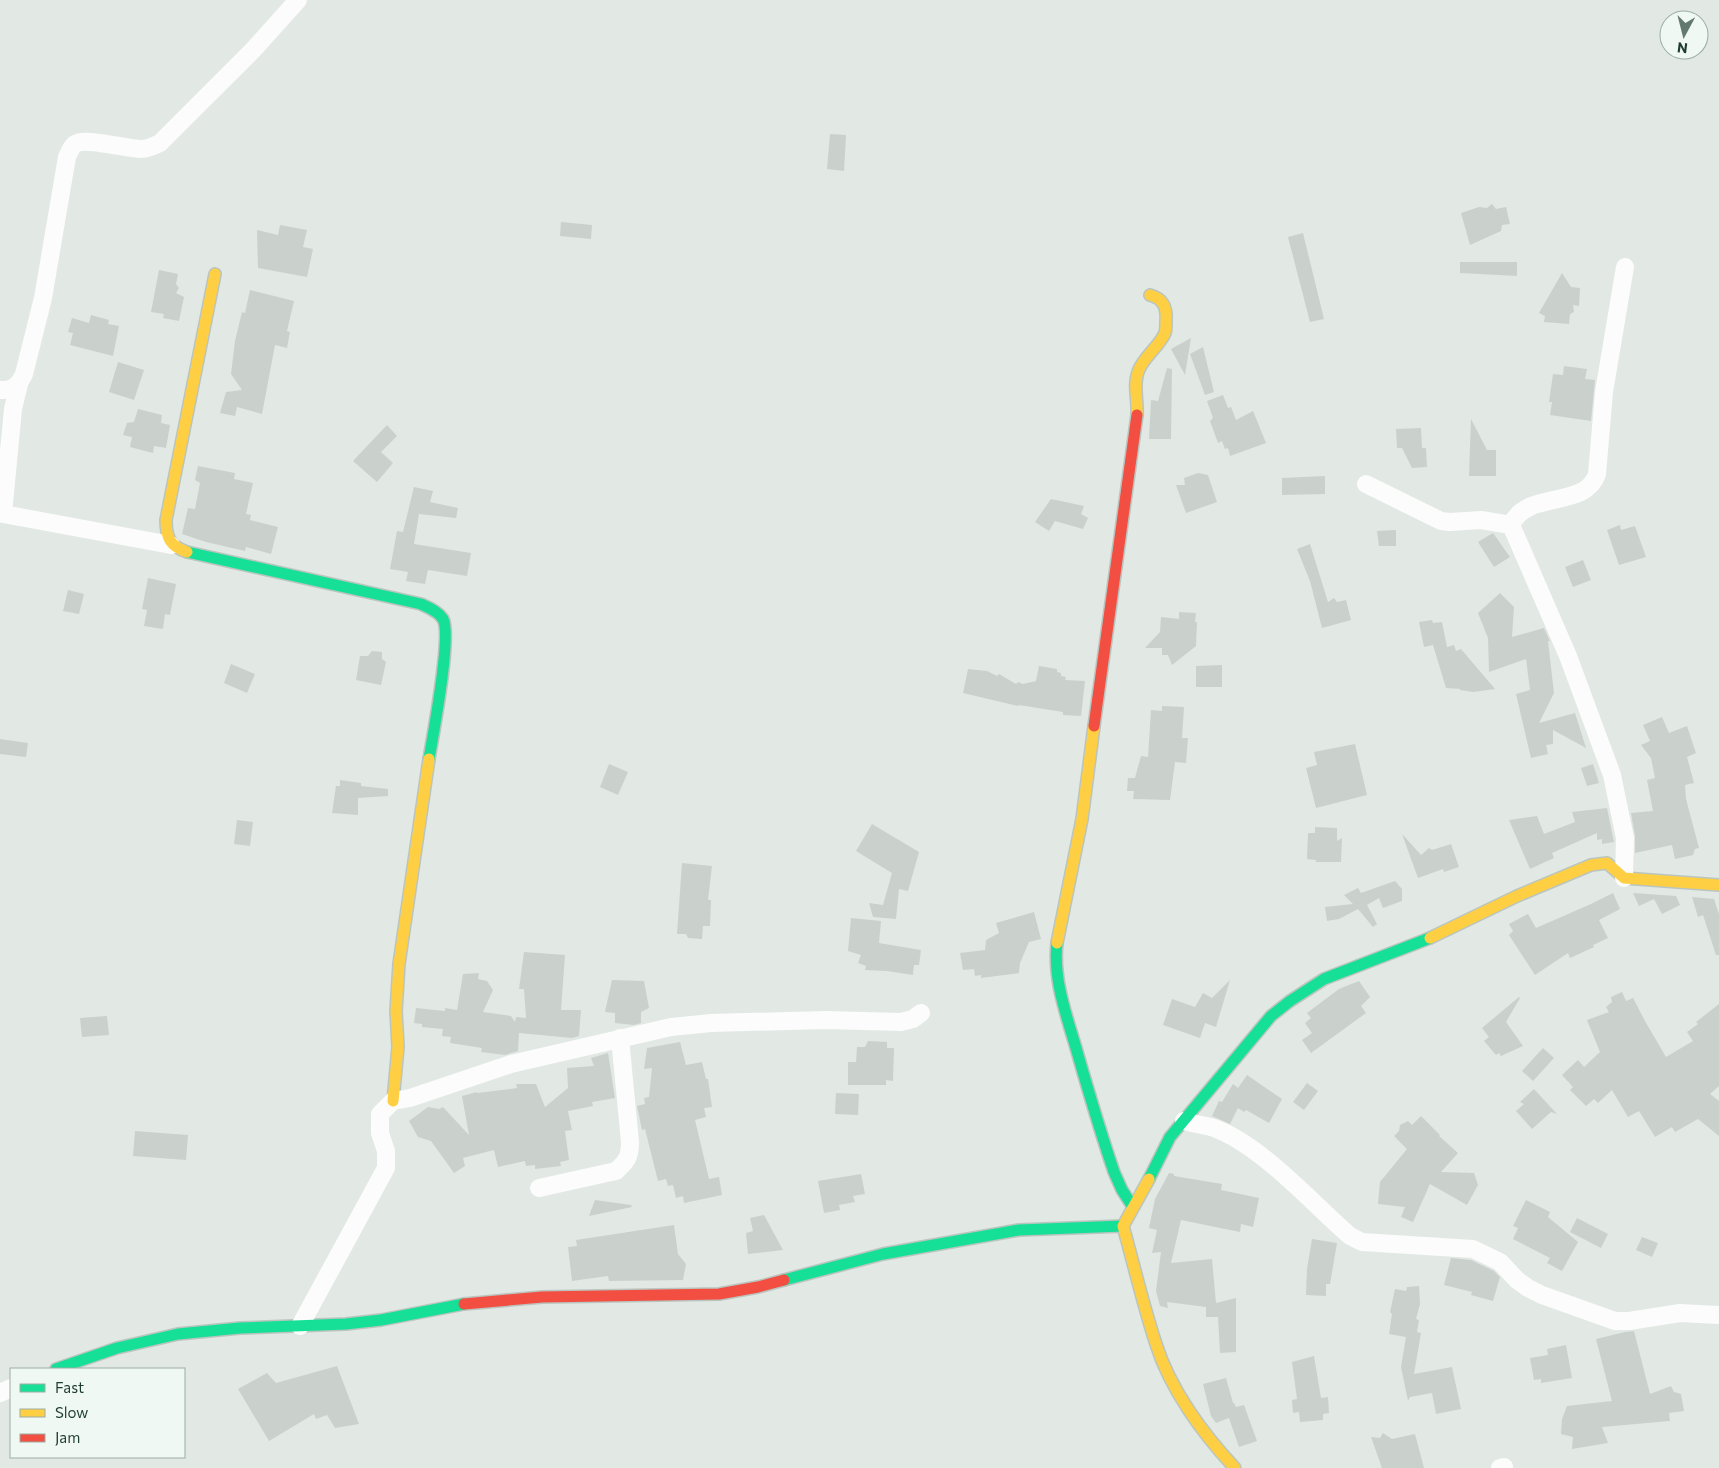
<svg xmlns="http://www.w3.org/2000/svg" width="1719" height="1468" font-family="Commissioner,sans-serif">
  <rect width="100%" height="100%" fill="#e2e8e4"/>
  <g fill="#cad1cd">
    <path d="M830,134L846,135L844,171L827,169Z"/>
    <path d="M1492,204L1496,209L1506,207L1510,224L1502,225L1501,231L1470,245L1461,213L1479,207L1487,208Z"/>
    <path d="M561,222L592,225L591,239L560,236Z"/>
    <path d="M280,225L307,230L303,247L313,249L307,277L258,268L257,230L278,235Z"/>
    <path d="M1303,233L1324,319L1310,322L1288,237Z"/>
    <path d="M1460,262H1517V276L1460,273Z"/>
    <path d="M159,270L178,274L176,284L179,288L176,293L184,297L179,321L163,318L164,314L151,312Z"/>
    <path d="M1562,273L1571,287L1580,288L1579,306L1573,305L1574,312L1570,314L1569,324L1544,322L1545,316L1539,313Z"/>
    <path d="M250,290L294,301L287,331L290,332L287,348L275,345L262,414L237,407L235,416L220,413L226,392L242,390L231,374L235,341L242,312L245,313Z"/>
    <path d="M91,315L109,320L108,324L119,326L113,356L70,345L73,333L68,332L72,318L89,323Z"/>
    <path d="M1191,338L1185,375L1171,349Z"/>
    <path d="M1203,347L1214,392L1205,395L1190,354Z"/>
    <path d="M118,362L144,370L134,400L109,392Z"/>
    <path d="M1564,366L1587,369L1585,379L1595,380L1591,421L1550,415L1552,402H1549L1553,374L1563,375Z"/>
    <path d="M1167,368L1172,369L1171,439H1149L1151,400L1158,401Z"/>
    <path d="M1223,395L1228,408L1231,407L1236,420L1253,411L1266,443L1230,456L1228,448L1225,449L1222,441L1218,443L1210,421L1213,418L1207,401Z"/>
    <path d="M138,409L162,415L161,423L170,425L166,448L154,446L153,453L130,447L132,437L123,435L127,423L134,422Z"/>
    <path d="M1471,419L1487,450H1496V476H1469Z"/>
    <path d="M387,425L397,436L381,452L393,463L377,482L353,461Z"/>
    <path d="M1421,428L1422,448H1426L1427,467L1412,468L1402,448H1397L1396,429Z"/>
    <path d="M198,466L235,473L234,479L253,483L246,514L251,515L250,520L278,527L271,554L246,547L245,551L206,542L182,534L188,508L195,509L200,483L195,480Z"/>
    <path d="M1198,473L1208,475L1217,502L1186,513L1176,485H1185L1184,478Z"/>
    <path d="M1325,476V494L1282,495V478Z"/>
    <path d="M414,487L433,491L430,502L458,508L456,518L419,514L414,544L471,553L467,576L428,570L425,584L406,581L408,572L390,569L397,531L403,532Z"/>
    <path d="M1051,499L1084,506L1081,514L1088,518L1083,529L1055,521L1049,531L1035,522Z"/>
    <path d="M1620,525L1621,530L1635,526L1646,557L1619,565L1607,530Z"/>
    <path d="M1396,530V546H1379L1377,531Z"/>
    <path d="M1493,533L1510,557L1494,567L1478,542Z"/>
    <path d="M1310,544L1328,602L1334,598L1337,602L1346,600L1351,620L1322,628L1310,581L1297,549Z"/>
    <path d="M1583,560L1591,580L1573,587L1565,567Z"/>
    <path d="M148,578L176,584L170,615L165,614L163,629L144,626L147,610L142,609Z"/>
    <path d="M68,590L84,594L79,614L63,611Z"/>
    <path d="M1500,593L1514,607L1512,637L1544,628L1549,639L1550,641H1548L1554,693L1539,723L1575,713L1586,748L1553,730V744L1546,745L1548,754L1531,758L1516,694L1530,690L1526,659L1489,672L1488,638L1478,613Z"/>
    <path d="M1179,612L1196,613L1195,622H1197L1196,646L1172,665L1168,655H1162V648H1145L1160,632L1161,617L1179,619Z"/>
    <path d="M1432,620L1433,623L1442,622L1447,647L1454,645L1456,651L1461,649L1495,689L1473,692L1460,690V689L1446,688L1433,645L1424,647L1419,622Z"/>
    <path d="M372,651L382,652V659L386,662L381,685L356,680L360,656H368Z"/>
    <path d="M231,664L255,674L247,693L224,683Z"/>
    <path d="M1222,665V687H1196V666Z"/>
    <path d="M1039,666L1057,669V672L1061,673V676L1066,677L1065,680L1085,681L1081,716L1063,715V712L1019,705L1018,706L963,693L968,669L987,671L997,676L999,674L1016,684L1018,682L1023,684L1036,681Z"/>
    <path d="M1162,706L1184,707L1182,738H1188L1186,763L1175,762L1170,800L1133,799L1134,791H1127L1128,778H1135L1141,756L1148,757L1151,710L1162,711Z"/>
    <path d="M1662,717L1669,733L1687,726L1696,753L1687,757L1694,783L1685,785L1686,799L1699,848L1695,849L1693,855L1675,859L1672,845L1635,853V836L1631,813L1653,811L1647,780L1655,778L1651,758L1641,745L1650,741L1643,725Z"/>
    <path d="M0,739L28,743L26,757L0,754Z"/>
    <path d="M1355,744L1367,795L1316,808L1306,768L1317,765L1314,752Z"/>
    <path d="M609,764L628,772L618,795L600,787Z"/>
    <path d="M1593,764L1599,783L1587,786L1581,768Z"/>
    <path d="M340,780L361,783V786L388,789V796L358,798V815L332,813L336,786H340Z"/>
    <path d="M1607,808L1614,842L1602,844V839L1597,840V833L1552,853L1554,858L1530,869L1509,820L1537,816L1544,834L1575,822L1572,812Z"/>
    <path d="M237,820L253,822L250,846L234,844Z"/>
    <path d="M872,824L919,852L908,891L899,889L896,919L873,917L869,903L883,905L892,873L856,851Z"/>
    <path d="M1315,827L1337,828V841L1342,838L1341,862H1316V860L1307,859L1308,833H1315Z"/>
    <path d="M1402,834L1421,855L1429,848L1432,850L1451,844L1459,867L1444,872L1443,869L1418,878Z"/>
    <path d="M682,863L712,866L708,900H711L710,926H703L702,939L688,938L686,934H677Z"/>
    <path d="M1395,881L1402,889V901L1383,908L1379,898L1367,905L1377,924L1373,927L1358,909L1339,919L1327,921L1325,907L1353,904L1344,895L1358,888L1361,893Z"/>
    <path d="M1613,893L1620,909L1599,920L1608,938L1593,945L1594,947L1570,958L1568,953L1535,975L1509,935L1513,931L1509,924L1528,914L1536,928L1591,904Z"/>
    <path d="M1633,893L1676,896L1680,905L1662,914L1654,899L1639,906Z"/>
    <path d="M1692,897L1714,899L1719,914V955H1716L1703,915L1698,917Z"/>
    <path d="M1034,912L1041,939L1029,942L1020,963L1019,973L981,978V975L975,976L974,969L963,970L960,953L985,950L986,940L999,933L996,923Z"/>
    <path d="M851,918L881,921L879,943L921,950L919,965H914L913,975L887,971L865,970L866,966L858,963L861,955L848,951Z"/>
    <path d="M524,952L565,955L561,1010H581L579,1036L572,1038L519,1033L518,1051L505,1055L481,1052L482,1048L450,1043L451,1037L442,1036L443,1029L422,1027V1024L414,1023L416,1008L445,1011V1008L457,1010L463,974L479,973L478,979L487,981L493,990L483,1012L511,1016L515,1022L516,1017L526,1018L524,989H519Z"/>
    <path d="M612,980L644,981L649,1008L641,1012V1023L634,1025L615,1023V1013L605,1012Z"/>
    <path d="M1230,980L1216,1027L1205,1023L1200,1038L1163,1025L1172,999L1195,1007L1203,993L1212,998Z"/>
    <path d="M1359,981L1370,997L1361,1006L1366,1013L1311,1053L1302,1040L1312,1033L1305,1023L1311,1018L1307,1013L1339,989Z"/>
    <path d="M1622,992L1626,1001L1633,998L1645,1021L1666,1057L1693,1041L1687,1032L1698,1024L1696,1022L1719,1004V1086L1710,1094L1719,1101V1136L1698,1119L1675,1132L1672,1127L1655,1137L1639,1111L1628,1117L1612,1090L1598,1103L1594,1099L1586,1106L1570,1090L1573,1087L1562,1075L1578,1060L1584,1067L1600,1052L1587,1020L1609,1012L1606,1007L1612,1002L1611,997Z"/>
    <path d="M1519,997L1520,998L1506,1022L1523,1046L1501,1056L1499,1053L1496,1055L1484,1041L1489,1037L1482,1028Z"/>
    <path d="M107,1016L109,1035L82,1037L80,1018Z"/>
    <path d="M868,1041L887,1042V1048H894L893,1081L886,1080V1085H848V1062H856L857,1047H865Z"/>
    <path d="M680,1042L686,1065L702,1062L706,1079H708L712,1107L704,1108L706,1117L695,1120L709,1179L719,1177L722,1195L684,1203L683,1196L676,1198L673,1185L668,1186L666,1179L658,1181L645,1129L642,1130L637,1106L645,1104L644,1098L649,1097L652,1068L644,1069L647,1048Z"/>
    <path d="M1543,1048L1554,1058L1533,1081L1522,1071Z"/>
    <path d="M608,1053L615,1098L592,1102L593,1106L568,1111L572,1130L565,1131L569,1160L560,1162L561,1166L535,1169V1165L526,1166L525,1161L498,1167L494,1150L463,1158L465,1166L454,1173L431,1141L418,1137L409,1121L428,1107L439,1109L443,1107L469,1135L462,1096L477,1092V1093L517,1088L516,1084H536L545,1107L568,1088L567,1068L594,1066L591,1058Z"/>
    <path d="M1247,1075L1282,1099L1269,1123L1246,1110L1244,1112L1238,1108L1230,1124L1212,1116L1219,1101L1222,1102L1233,1084L1238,1088Z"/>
    <path d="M1307,1083L1318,1091L1304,1110L1293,1102Z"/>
    <path d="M1534,1089L1557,1114L1551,1112L1532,1129L1516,1111L1524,1104L1520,1102Z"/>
    <path d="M836,1093L859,1094L858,1115L835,1114Z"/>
    <path d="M1421,1116L1440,1135L1439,1136L1458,1153L1441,1172L1474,1173L1478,1185L1467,1205L1430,1184L1413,1222L1401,1217L1405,1207L1378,1204L1380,1182L1407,1149L1394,1136L1399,1131L1400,1125L1408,1121L1412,1125Z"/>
    <path d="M135,1131L188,1135L186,1160L133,1156Z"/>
    <path d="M1169,1173L1174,1174V1176L1222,1184L1221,1190L1259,1198L1253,1227L1241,1224L1240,1232L1181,1220L1171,1263L1212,1259L1216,1303L1236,1298V1352L1220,1353L1218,1317H1206V1307L1167,1302L1168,1308L1160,1306L1156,1291L1161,1252L1152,1253L1157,1230L1149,1228L1155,1199Z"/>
    <path d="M861,1174L865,1194L853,1196L855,1202L839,1205L840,1210L824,1213L818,1181Z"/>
    <path d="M595,1200L631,1205L632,1207L589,1216Z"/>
    <path d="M1526,1200L1550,1212L1548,1217L1578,1242L1562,1271L1547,1263L1550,1258L1513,1239L1518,1228L1513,1226Z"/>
    <path d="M764,1215L783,1250L748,1254L746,1233L753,1231L750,1218Z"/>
    <path d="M1577,1218L1608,1234L1601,1248L1570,1232Z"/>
    <path d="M674,1225L678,1254L686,1264L683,1280L609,1281L608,1276L572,1281L568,1247L577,1246L576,1240Z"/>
    <path d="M1642,1237L1658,1243L1652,1257L1636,1250Z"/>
    <path d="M1312,1239L1337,1243L1330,1284H1326V1296L1306,1295L1307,1269Z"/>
    <path d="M1451,1258L1471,1260L1494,1271L1500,1277L1493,1301L1471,1295L1472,1292L1444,1285Z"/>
    <path d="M1419,1286L1420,1304L1416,1319L1419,1320L1417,1332L1421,1333L1414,1374L1452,1367L1461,1409L1436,1414L1432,1393L1410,1397L1408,1401L1401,1367L1406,1337L1389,1334L1392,1314L1390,1312L1395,1289L1406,1291L1407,1287Z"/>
    <path d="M1634,1331L1650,1394L1671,1386L1674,1392L1681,1394L1684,1411L1669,1413L1670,1421L1602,1427L1608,1443L1572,1449L1573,1437L1561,1434L1562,1419L1567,1406L1612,1401L1596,1339L1625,1332Z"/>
    <path d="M1566,1345L1572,1378L1541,1383V1379L1534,1380L1530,1358L1548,1355L1547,1349Z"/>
    <path d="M1314,1356L1321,1398L1328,1397L1329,1413L1323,1414V1420L1300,1422L1299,1412L1293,1413L1292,1400L1297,1399L1292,1362Z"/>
    <path d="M337,1366L359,1424L335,1428L327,1415L316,1419L314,1414L269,1441L238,1389L267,1373L276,1383Z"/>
    <path d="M1226,1378L1233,1403H1234L1236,1407L1244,1405L1257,1441L1239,1447L1229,1418L1216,1423L1211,1416L1203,1384Z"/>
    <path d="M1383,1433L1392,1439L1415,1434L1424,1468H1382L1371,1437L1380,1438Z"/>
  </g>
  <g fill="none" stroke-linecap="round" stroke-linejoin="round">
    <g stroke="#bbc5bf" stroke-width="14">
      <g id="fast">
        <path d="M187,552L421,604C429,608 438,611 443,619C452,635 433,735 429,759"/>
        <path d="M1057,943C1053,979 1066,1014 1076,1048C1088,1090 1100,1131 1114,1172L1122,1190L1133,1207"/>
        <path d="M1149,1179L1170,1137L1271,1016L1290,1001L1324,979L1430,938"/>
        <path d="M784,1280L883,1254L1019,1230L1123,1226"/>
        <path d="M56,1369L117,1348L178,1334L240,1328L346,1324L381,1320L464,1304"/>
      </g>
    </g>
    <g stroke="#bbc5bf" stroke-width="14">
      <g id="slow">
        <path d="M1137,415C1138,401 1133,385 1138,372C1143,357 1159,347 1165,333C1166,330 1166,325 1166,321C1167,308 1164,299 1150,295"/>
        <path d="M187,552C170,546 166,538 166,520L215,274"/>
        <path d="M1430,938L1517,896L1591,865L1607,863L1624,878L1719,885"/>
        <path d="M1057,943L1082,819L1094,726"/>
        <path d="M393,1101L398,1047L396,1011L399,964L429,759"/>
        <path d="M1149,1179L1123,1226C1134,1265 1143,1305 1156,1344C1170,1389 1203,1434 1235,1468"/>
      </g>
    </g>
    <g stroke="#bbc5bf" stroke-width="14">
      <g id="jam">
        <path d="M1094,726L1137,415"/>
        <path d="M464,1304L542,1297L719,1294L758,1287L784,1280"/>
      </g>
    </g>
    <g stroke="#fbfcfb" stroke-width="18">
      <path d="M19,384L13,409L3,514L171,545"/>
      <path d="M0,390C13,391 19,385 24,374L43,298L67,157C69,153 71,147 75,144C85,137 127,149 141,149C148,149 154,146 160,143L253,50L298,0"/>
      <path d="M1366,484L1441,521L1450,522L1481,520L1511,525"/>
      <path d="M1624,878L1625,838L1612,775L1568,656L1511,525C1527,489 1585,510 1597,474L1604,392L1625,267"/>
      <path d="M1184,1121C1194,1124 1204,1125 1214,1128C1261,1145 1312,1203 1350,1236L1362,1242L1473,1249L1500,1262L1517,1280L1528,1288L1542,1295L1615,1321H1629L1680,1313L1719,1315"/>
      <path d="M539,1188L616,1171C627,1161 630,1157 630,1142L620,1038"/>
      <path d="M300,1326L386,1168V1151L380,1133V1114L393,1101L410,1098L511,1064L671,1027L711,1023L826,1020L901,1022L913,1019L921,1013"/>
      <path d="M0,1393L11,1388"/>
      <path d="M1500,1468L1504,1467"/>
    </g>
    <use href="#fast" stroke="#16e098" stroke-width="11"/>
    <use href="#slow" stroke="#ffcf43" stroke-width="11"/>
    <use href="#jam" stroke="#f24e42" stroke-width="11"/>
  </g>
  <rect x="10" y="1368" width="175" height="90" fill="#eff8f2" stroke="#9bada4"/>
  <rect x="20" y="1384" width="25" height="8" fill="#16e098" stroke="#9bada4"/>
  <text x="55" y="1393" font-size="15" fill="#1e3d2f">Fast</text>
  <rect x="20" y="1409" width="25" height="8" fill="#ffcf43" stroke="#9bada4"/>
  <text x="55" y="1418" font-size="15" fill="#1e3d2f">Slow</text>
  <rect x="20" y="1434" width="25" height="8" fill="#f24e42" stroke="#9bada4"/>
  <text x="55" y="1443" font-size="15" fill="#1e3d2f">Jam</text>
  <g transform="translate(1684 35) rotate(187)"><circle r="24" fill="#eff8f2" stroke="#9bada4"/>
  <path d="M0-4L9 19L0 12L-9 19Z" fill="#63796e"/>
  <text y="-8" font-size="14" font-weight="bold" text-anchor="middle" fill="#1e3d2f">N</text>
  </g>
</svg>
